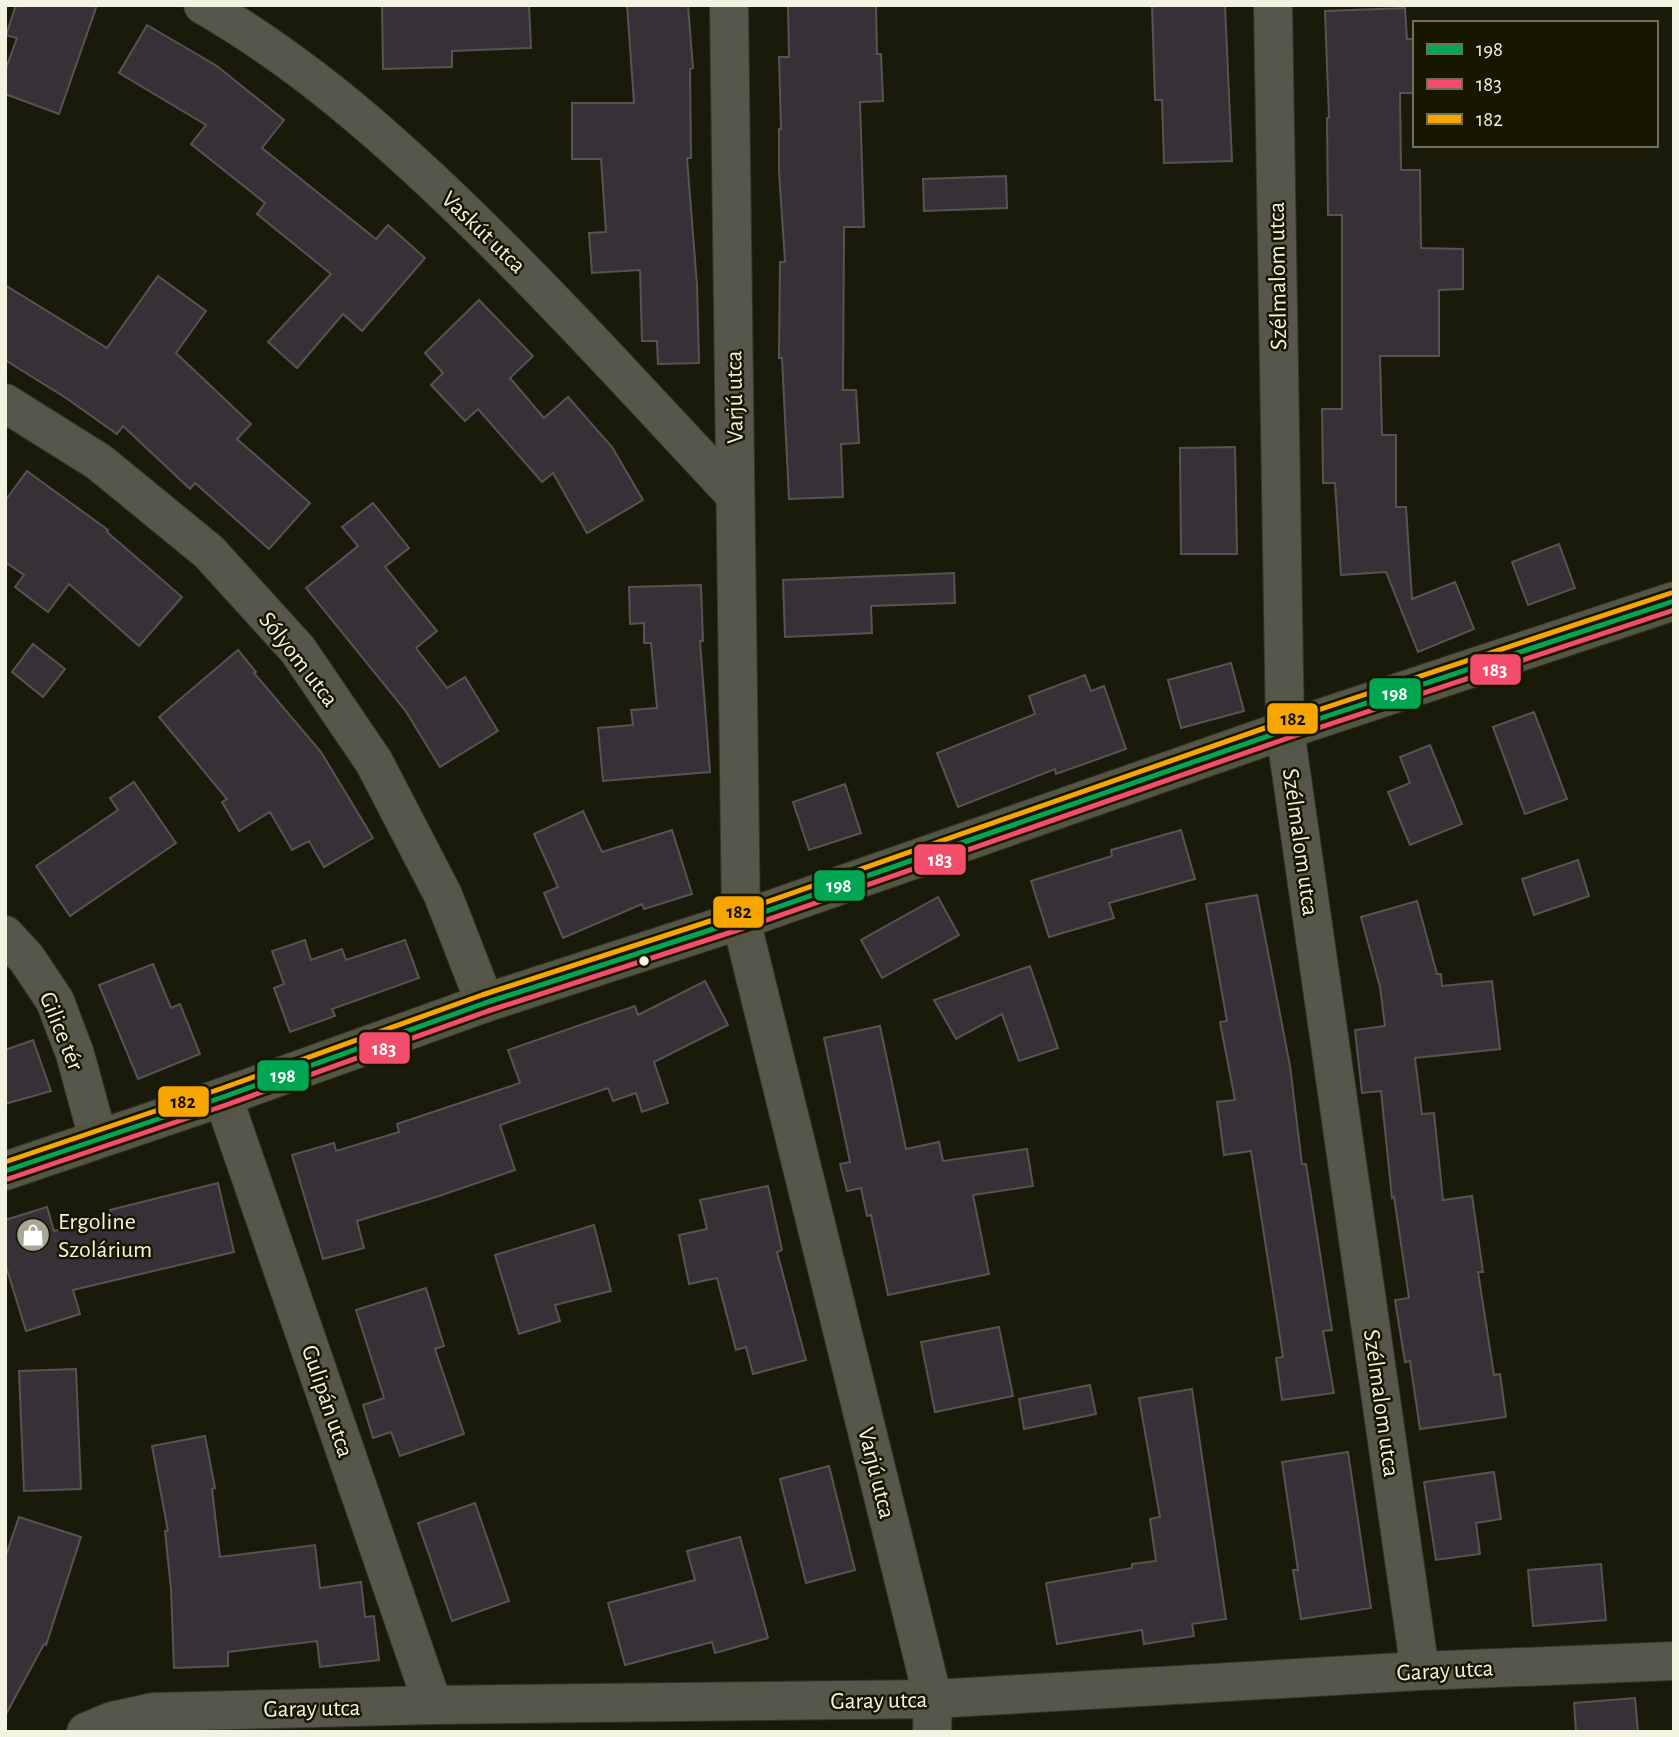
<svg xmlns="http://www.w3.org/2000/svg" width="1679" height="1737" font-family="'Alegreya Sans',sans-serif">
  <rect width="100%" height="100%" fill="#1a1a0a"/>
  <g fill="#373137" stroke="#565453" stroke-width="2">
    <path d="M16,5H97L59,114L5,94V71L17,38L6,35Z"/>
    <path d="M382,5H529L531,48L452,51V67L383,69Z"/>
    <path d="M627,5H688L693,68L690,69L691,158H687L697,285L699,363L658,364L657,341H642L640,270L592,273L589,233L606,232L601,159H572V103H634Z"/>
    <path d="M788,5H876L877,54H881L883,101L860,102L864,227H844L843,390H856L859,443L841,444L843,497L789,499L782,358H779L780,262H785L779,171V129H781L779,57H789Z"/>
    <path d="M1152,5H1225L1232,161L1164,163L1162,100H1155Z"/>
    <path d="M1405,8L1407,39H1415V93H1400L1401,170H1420L1421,248L1463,249V289L1439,290V356H1380L1382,435H1396V507H1406L1412,599L1455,582L1474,629L1418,652L1386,572L1341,575L1335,483H1323L1322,409H1342V215H1328L1327,118H1329L1325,11Z"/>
    <path d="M147,25L217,66L284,120L262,148L376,239L388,225L425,258L362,331L343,314L297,368L268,342L331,274L257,214L265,203L191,144L206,125L119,73Z"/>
    <path d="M1006,176L1007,208L924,211L923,179Z"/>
    <path d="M158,276L206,311L176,353L251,424L237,439L310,503L269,549L195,483L190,489L123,426L117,434L66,398L5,360V285L107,348Z"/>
    <path d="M479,300L533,356L510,378L544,418L568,397L612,447L643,500L587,533L553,473L542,482L478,409L465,421L431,385L443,373L425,353Z"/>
    <path d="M1235,447L1237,554H1181L1180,448Z"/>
    <path d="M27,471L108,530L107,532L182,597L139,646L69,584L48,612L15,587L24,575L5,562V501Z"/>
    <path d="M373,503L409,548L385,567L437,631L416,648L447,688L465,677L498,731L440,767L405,710L306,588L358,546L342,527Z"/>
    <path d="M1559,544L1575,588L1528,605L1512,562Z"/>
    <path d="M954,573L955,603L871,606L872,633L785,637L783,580Z"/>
    <path d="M701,585L703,641H700L710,772L603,781L598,728L633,725L631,710L657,708L651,643H644V623L630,624L629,587Z"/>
    <path d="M33,644L65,669L43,697L12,672Z"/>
    <path d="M238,650L256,672L254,673L321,752L373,838L324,867L309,841L292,850L270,812L239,831L222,802L227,799L159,717Z"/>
    <path d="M1231,663L1244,711L1181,728L1168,680Z"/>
    <path d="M1085,675L1091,691L1104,686L1126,749L1056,774L1055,769L958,807L937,753L1035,714L1029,696Z"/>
    <path d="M1534,712L1567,799L1525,814L1493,727Z"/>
    <path d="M1430,745L1462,824L1410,845L1388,792L1410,783L1400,757Z"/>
    <path d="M134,782L176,843L70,916L36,866L118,810L110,798Z"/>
    <path d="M845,784L861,833L809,850L793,802Z"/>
    <path d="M583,811L602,852L672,830L692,894L644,909L642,904L563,938L544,893L558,887L534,834Z"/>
    <path d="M1181,830L1195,879L1109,903L1114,918L1049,937L1031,881L1112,856L1111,850Z"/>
    <path d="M1578,860L1589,896L1534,915L1522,879Z"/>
    <path d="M1257,895L1290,1066L1302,1164H1306L1332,1330L1323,1331L1334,1393L1282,1400L1276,1358L1283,1357L1251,1151L1224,1155L1217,1102L1235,1100L1220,1022L1227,1021L1206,904Z"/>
    <path d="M938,897L959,935L882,978L861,940Z"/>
    <path d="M1417,901L1437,974H1441L1442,986L1492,981L1500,1049L1415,1058L1422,1114L1434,1113L1443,1200L1472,1196L1483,1272H1478L1494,1375L1500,1374L1506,1417L1420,1429L1410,1361L1405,1362L1395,1300L1409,1298L1394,1197L1392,1198L1381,1091L1362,1093L1355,1030L1385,1026L1380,987L1361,917Z"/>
    <path d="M305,940L311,960L342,949L346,960L405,940L419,978L332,1009L335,1016L290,1032L274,988L284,984L272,951Z"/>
    <path d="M153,964L171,1008L180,1004L200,1054L138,1079L99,985Z"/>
    <path d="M1030,966L1058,1048L1019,1061L1002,1014L956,1039L934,1000Z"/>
    <path d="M705,981L728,1025L654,1062L668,1103L642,1112L636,1093L613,1101L608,1088L500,1125L515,1170L436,1197L357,1221L364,1248L323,1259L292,1155L334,1143L336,1151L399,1132L397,1124L520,1083L508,1050L635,1006L638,1015Z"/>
    <path d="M880,1026L906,1149L939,1142L943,1161L1027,1149L1033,1186L973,1195L989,1274L888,1295L871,1215L867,1216L861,1188L847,1191L840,1164L850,1162L824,1038Z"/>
    <path d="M33,1040L51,1091L5,1104V1050Z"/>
    <path d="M218,1183L234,1252L73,1290L80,1314L26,1331L5,1263V1220L47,1207L54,1231L112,1217L110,1210Z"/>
    <path d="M768,1186L782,1250L777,1252L806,1360L753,1374L746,1347L736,1350L717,1278L689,1284L679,1235L707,1229L700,1200Z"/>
    <path d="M594,1225L611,1291L555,1305L560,1321L519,1334L495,1255Z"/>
    <path d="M426,1288L444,1346L435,1349L464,1434L400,1456L391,1432L373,1438L363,1405L384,1398L356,1310Z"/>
    <path d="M999,1327L1013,1396L935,1412L921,1342Z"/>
    <path d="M76,1369L81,1489L24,1491L19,1371Z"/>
    <path d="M1090,1385L1096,1414L1024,1429L1019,1399Z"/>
    <path d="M1192,1389L1226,1619L1192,1624L1194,1636L1144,1644L1142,1630L1057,1644L1046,1583L1132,1568V1564L1156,1561L1150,1519L1160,1517L1139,1398Z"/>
    <path d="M205,1436L215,1488L212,1489L220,1557L315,1545L320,1588L361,1582L365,1617L374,1616L379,1660L320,1667L317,1641L228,1652V1666L174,1668L171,1589L165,1531H168L152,1446Z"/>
    <path d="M1348,1452L1371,1608L1301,1619L1293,1570H1298L1282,1462Z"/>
    <path d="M829,1466L855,1570L806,1583L780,1479Z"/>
    <path d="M1494,1472L1501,1519L1476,1523L1480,1554L1436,1560L1424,1482Z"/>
    <path d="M475,1503L509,1601L452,1621L418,1523Z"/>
    <path d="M19,1517L81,1537L46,1645L44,1644L5,1716V1558Z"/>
    <path d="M740,1537L768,1638L715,1653L712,1642L625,1665L608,1603L695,1580L687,1551Z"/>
    <path d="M1601,1564L1606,1620L1533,1626L1528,1570Z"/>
    <path d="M1635,1698L1638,1732H1576L1574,1703Z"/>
  </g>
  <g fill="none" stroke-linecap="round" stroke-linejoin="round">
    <g stroke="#34342a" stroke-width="40">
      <g id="minor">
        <path d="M203,5C297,59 378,129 456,204C553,297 643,397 735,495"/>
        <path d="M729,5L741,920L933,1699L932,1732"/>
        <path d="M1273,5L1285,730L1420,1671"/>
        <path d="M5,403L99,462L209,552L298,650L374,762L443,895L485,1003"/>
        <path d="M5,935L27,959L55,1001L75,1054L98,1138"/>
        <path d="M223,1097L433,1705"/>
        <path d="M86,1732L112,1721L153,1712L433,1705L933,1699L1420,1671L1674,1661"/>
      </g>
    </g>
    <g stroke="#34342a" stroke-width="40">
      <path id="major" d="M5,1171L223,1097L485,1003L741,920L1285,730L1674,601"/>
    </g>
    <use href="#minor" stroke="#56564a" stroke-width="38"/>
    <use href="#major" stroke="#545542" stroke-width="38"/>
    <g stroke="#171700" stroke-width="10">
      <path id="bus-1" d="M5,1171L223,1097L485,1003L741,920L1285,730L1674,601"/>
    </g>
    <g stroke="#171700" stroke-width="10">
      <path id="bus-2" d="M8,1179L226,1105L488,1011L744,928L1288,738L1674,610"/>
    </g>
    <g stroke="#171700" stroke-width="10">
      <path id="bus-3" d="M5,1162L220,1089L482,995L738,912L1282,722L1671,593"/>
    </g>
    <use href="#bus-1" stroke="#00a651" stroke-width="5"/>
    <use href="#bus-2" stroke="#f44d6c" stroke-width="5"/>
    <use href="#bus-3" stroke="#f7a600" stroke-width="5"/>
  </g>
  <defs>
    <g id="shop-disc" transform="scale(1.75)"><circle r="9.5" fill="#a6a796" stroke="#171700"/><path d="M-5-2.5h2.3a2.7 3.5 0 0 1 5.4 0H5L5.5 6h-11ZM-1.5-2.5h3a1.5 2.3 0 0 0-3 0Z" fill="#fff"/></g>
  </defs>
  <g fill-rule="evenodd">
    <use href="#shop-disc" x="33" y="1235"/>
  </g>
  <circle fill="#f2f3e1" stroke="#171700" stroke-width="2.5" cx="644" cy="961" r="6"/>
  <g text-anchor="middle" stroke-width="5" stroke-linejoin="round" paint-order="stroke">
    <g font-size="24" fill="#f2f3e1" stroke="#171700">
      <text transform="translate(484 232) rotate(44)" y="8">Vaskút utca</text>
      <text transform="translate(1277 276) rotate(-91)" y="8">Szélmalom utca</text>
      <text transform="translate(734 397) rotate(-91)" y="8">Varjú utca</text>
      <text transform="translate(299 659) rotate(52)" y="8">Sólyom utca</text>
      <text transform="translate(1301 842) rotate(82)" y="8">Szélmalom utca</text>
      <text transform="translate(62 1031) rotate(68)" y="8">Gilice tér</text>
      <text transform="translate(328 1401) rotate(71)" y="8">Gulipán utca</text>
      <text transform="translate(1382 1403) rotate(82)" y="8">Szélmalom utca</text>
      <text transform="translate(877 1473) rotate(76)" y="8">Varjú utca</text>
      <text transform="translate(1445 1670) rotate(-3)" y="8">Garay utca</text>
      <text transform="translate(879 1700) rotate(-1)" y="8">Garay utca</text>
      <text transform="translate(312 1708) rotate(-1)" y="8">Garay utca</text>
    </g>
    <g font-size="24" fill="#f2f3e1" stroke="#171700" text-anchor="start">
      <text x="58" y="1229">Ergoline<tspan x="58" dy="28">Szolárium</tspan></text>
    </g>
  </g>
  <g stroke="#171700" stroke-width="2.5">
    <rect x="1469" y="653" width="53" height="33" rx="7" fill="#f44d6c"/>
    <rect x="1368" y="677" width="54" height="33" rx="7" fill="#00a651"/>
    <rect x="1266" y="702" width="53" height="33" rx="7" fill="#f7a600"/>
    <rect x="913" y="843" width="54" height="33" rx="7" fill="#f44d6c"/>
    <rect x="813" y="869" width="53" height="33" rx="7" fill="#00a651"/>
    <rect x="712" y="895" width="53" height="34" rx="7" fill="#f7a600"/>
    <rect x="358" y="1031" width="53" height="34" rx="7" fill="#f44d6c"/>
    <rect x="256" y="1059" width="54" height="33" rx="7" fill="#00a651"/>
    <rect x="157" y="1085" width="53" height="33" rx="7" fill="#f7a600"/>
  </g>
  <g font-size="19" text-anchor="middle" font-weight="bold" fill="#fff">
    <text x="1495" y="676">183</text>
    <text x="1395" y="700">198</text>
    <text x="940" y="866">183</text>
    <text x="839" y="892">198</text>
    <text x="384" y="1055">183</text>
    <text x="283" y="1082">198</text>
  </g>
  <g font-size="19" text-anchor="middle" font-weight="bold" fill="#111">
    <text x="1293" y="725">182</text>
    <text x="739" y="918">182</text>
    <text x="183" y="1108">182</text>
  </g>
  <rect width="1679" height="1737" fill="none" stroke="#f2f3e1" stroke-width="14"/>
  <rect x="1413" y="21" width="245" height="126" fill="#171700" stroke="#6f6f5a" stroke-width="2"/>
  <rect x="1427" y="44" width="35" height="10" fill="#00a651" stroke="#6f6f5a" stroke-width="2"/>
  <text x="1476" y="56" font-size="21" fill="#f2f3e1">198</text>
  <rect x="1427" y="79" width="35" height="10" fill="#f44d6c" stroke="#6f6f5a" stroke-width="2"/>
  <text x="1476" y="91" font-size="21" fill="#f2f3e1">183</text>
  <rect x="1427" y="114" width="35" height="10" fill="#f7a600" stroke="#6f6f5a" stroke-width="2"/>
  <text x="1476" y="126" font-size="21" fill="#f2f3e1">182</text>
</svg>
